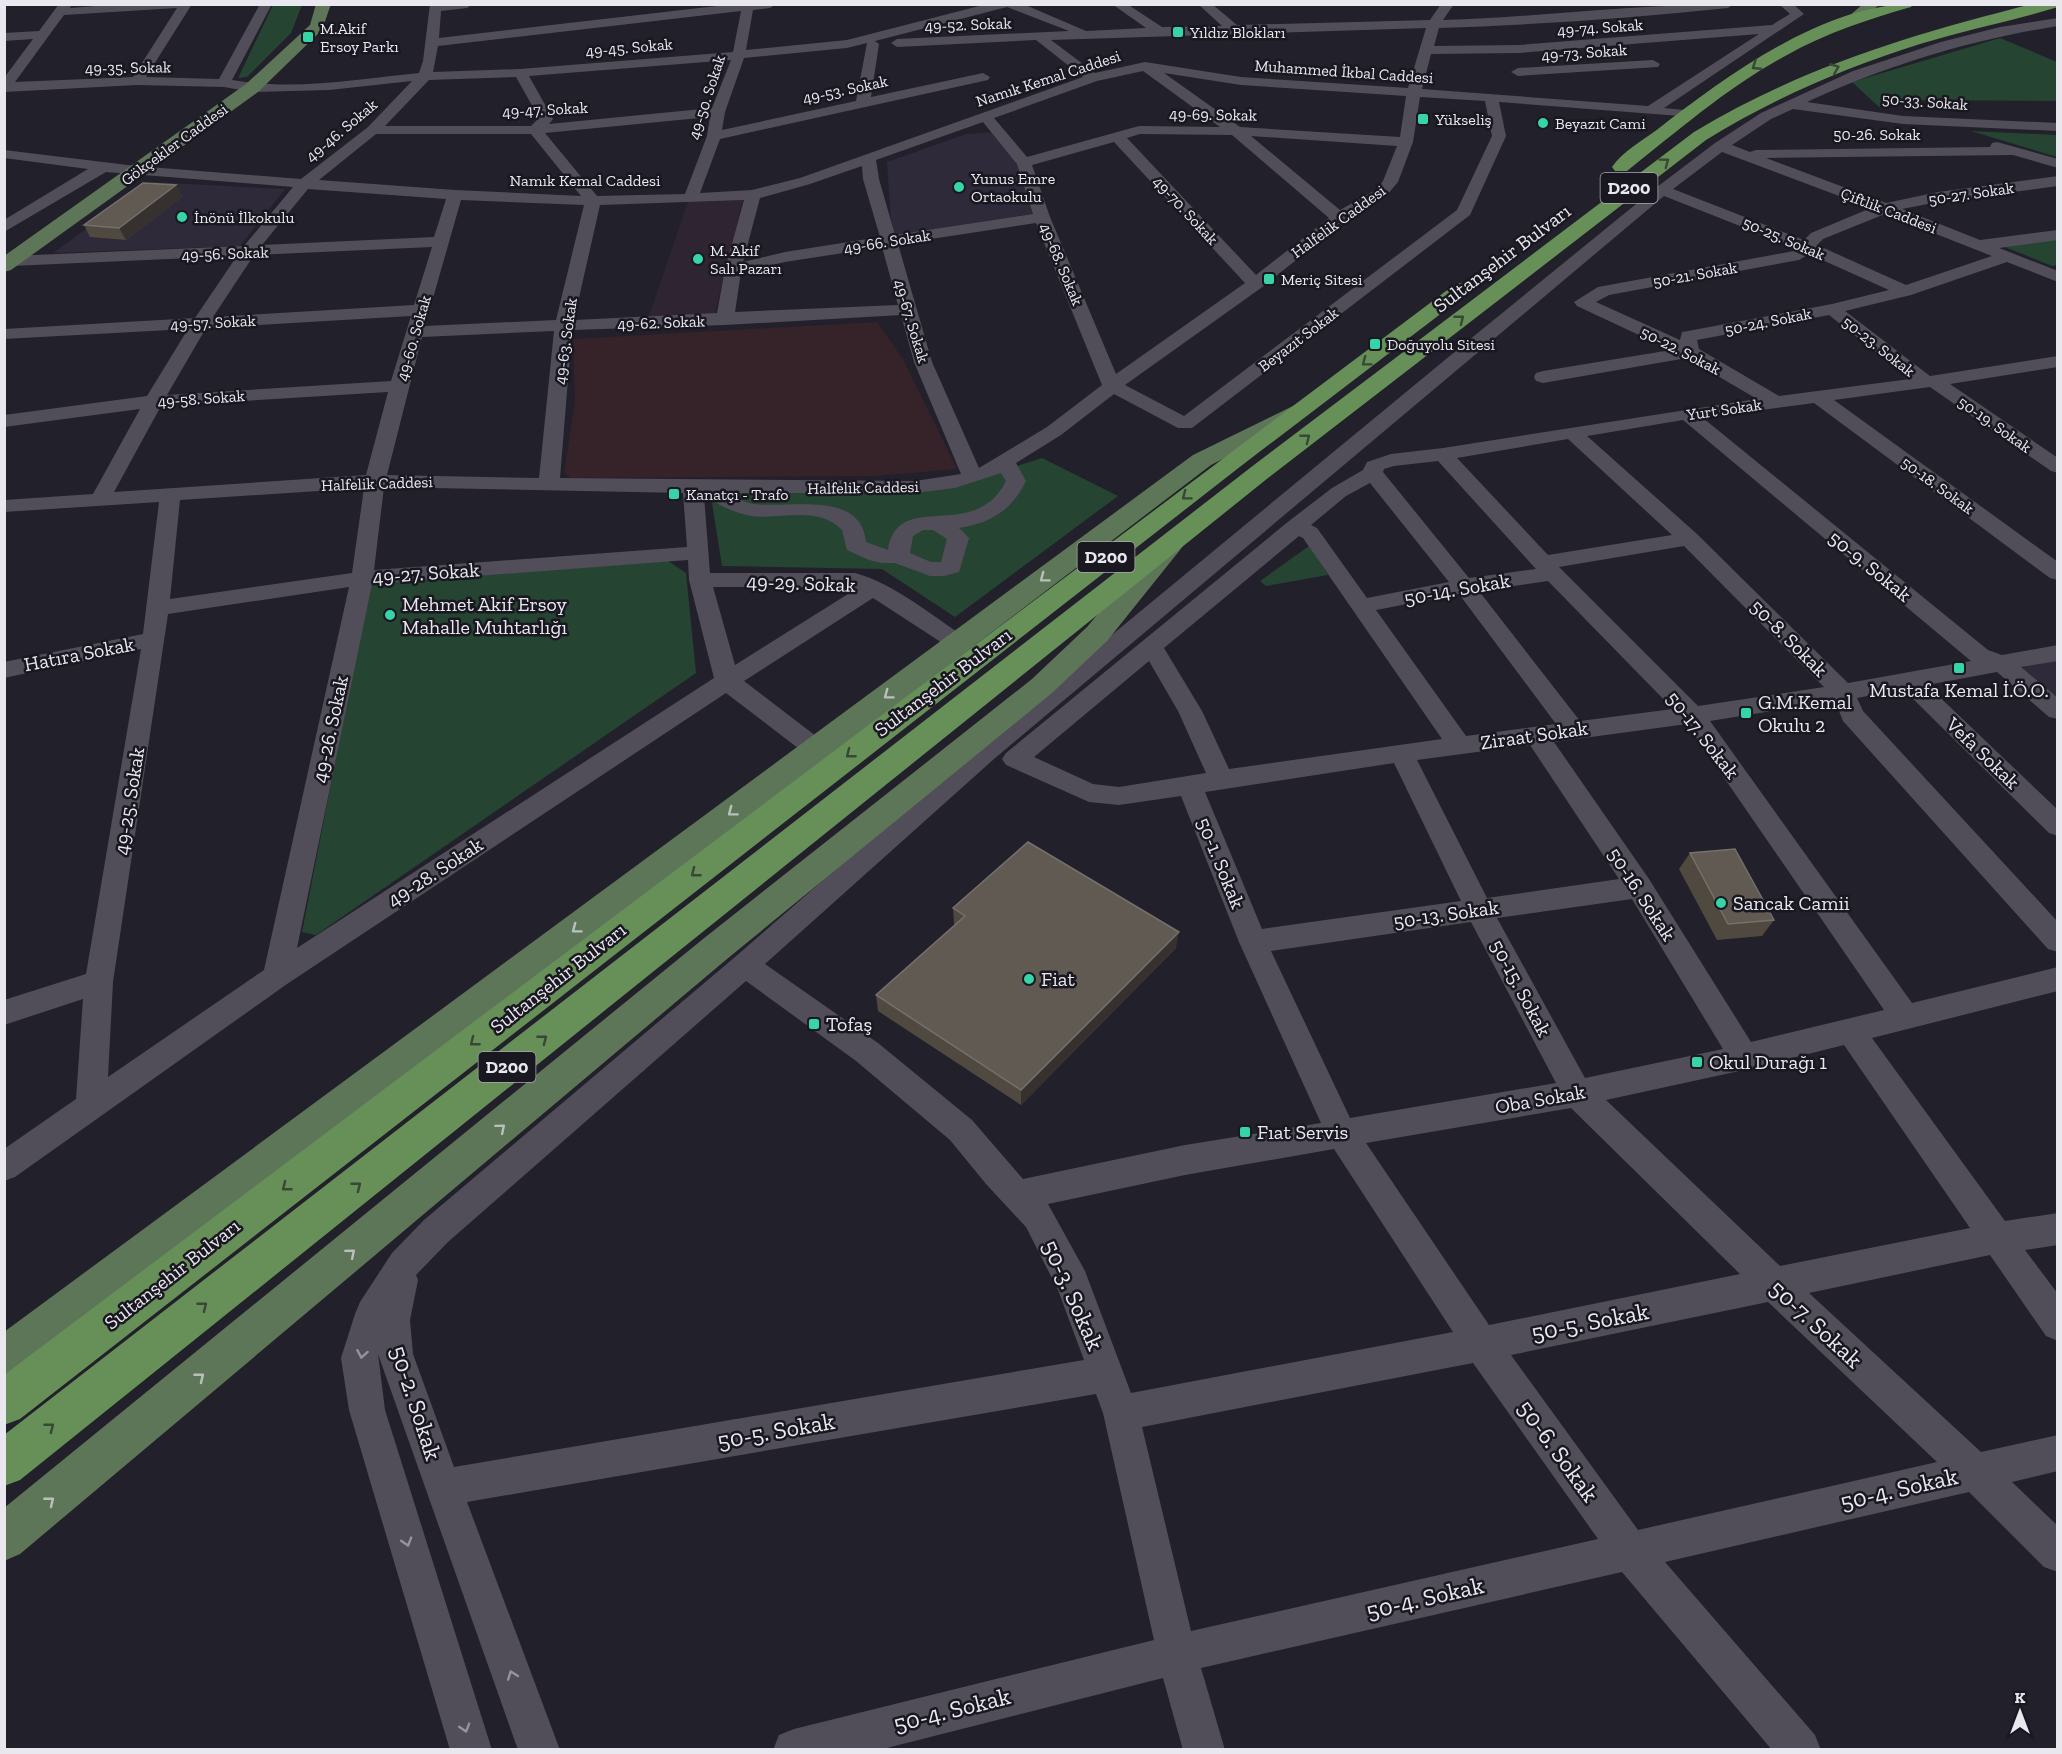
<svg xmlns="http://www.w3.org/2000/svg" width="2062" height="1754" font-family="'Zilla Slab',serif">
  <rect width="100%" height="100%" fill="#22202a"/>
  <path fill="#2f2432" d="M743,200L714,316L648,319L688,202Z"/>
  <path fill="#352329" d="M877,322L903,359L957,469L875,476L571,478L564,473L575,401L573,339Z"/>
  <g fill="#2e2a39">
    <path d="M995,132L1018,156L1037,213L892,236L887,162L966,134Z"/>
    <path d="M151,182L285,189L240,246L53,253Z"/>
    <path d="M2057,660V700L2019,668Z"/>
  </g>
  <g fill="#264432">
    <path d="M273,5H302L291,33L247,77L238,78Z"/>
    <path d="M2000,38L2057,62V101L1887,100L1879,107L1852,82Z"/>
    <path d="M1971,131L2057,135V157Z"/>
    <path d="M2057,239V265L2052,266L2005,247Z"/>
    <path d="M1042,458L1118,496L955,617L882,569L722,566L711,497L722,492L911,494L955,486Z"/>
    <path d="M1309,546L1328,575L1266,586L1260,581Z"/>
    <path d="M668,561L686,573L696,673L316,935L302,932L370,584Z"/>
  </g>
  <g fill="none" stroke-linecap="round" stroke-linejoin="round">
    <g fill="#514e59" fill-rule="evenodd">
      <path d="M59,4H72L70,8L120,4H192L146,77L219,79L260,4H272L232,80C293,91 359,79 419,73L423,61L430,4H473L467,8L441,11L439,38L734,4H776L770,8L753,10L746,50L847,40L987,4H1023L1086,31L1146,28L1112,4H1127L1162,27L1222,26L1198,4H1212L1237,25L1430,20L1441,4H1454L1443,20C1540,17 1637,4 1734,4L1728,8C1632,18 1535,25 1439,28L1434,46L1519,45L1772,25L1790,14L1779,4H1793L1804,14L1664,108L1693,111L1695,114L1693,117L1499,102L1506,136L1470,215L1192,428H1178L1114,394L1061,435L1016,463L1026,481C1012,510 991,523 959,528L969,538L959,572L944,576H930L895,563H882L869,560L847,550L842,530C817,505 782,520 751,516C734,513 719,505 704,496L710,573H855C893,583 933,616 966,638L970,643L966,648L958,651L950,648L873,598L744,681L825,743L828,749L825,755L816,758L807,755L726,693L287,984L15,1177L4,1181V1149L76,1099L83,999L4,1025V1000L86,974L141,649L4,678V662L143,634L159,502L4,512V500L93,494L140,409L4,427V415L147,396L188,329L4,339V329L195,318L237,256L11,266L5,265L4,258L11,256L244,246L293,187L106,172L4,232V220L88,169L4,158V150L136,166L301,179L368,127L412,81L329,90L252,92L224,87L137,85L4,92V78L33,39L4,41V33L39,31ZM1007,7L1069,31L897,39L891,43L897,47L1036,40L1083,77L800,178L752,190L700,193L720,139L988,80L990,77L983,73L871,97L879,44L875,41ZM177,8L133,77L15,82L64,15ZM741,11L733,52L520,69L433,72L438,46ZM1426,28L1408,88L1241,77L1145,62L1095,73L1051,40ZM1759,34L1648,106L1422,89L1431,54L1519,53ZM867,43L856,101L722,130L725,112L744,58L847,48ZM731,60L712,108L549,124L553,119L529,76ZM1143,71L1220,127L1139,126L1027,157L994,118L1097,81ZM1164,73L1241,85L1406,96L1400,137L1240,127ZM516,77L539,118L531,126H385L429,80ZM1420,97L1485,101L1492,136L1457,210L1184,416L1125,385L1261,288L1349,218L1387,195L1398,182L1413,142ZM710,117L707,136L685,194L597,196L545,133ZM983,122L1017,164L1033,214L895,235L879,179L876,160ZM376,134H531L581,196L455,190L319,180ZM1140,134L1232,135L1329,218L1256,275L1127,138ZM1251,136L1397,146L1383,181L1377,189L1340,210ZM1114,142L1245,283L1116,374L1050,217L1032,165ZM862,166L863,179L880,237L785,252L743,262L760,198L810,184ZM308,189L446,199L434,237L262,245ZM461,200L584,205L556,320L425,326ZM744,200L725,269L717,313L574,320L600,205ZM1036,223L1102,385L1047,427L979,468L932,362L898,244ZM432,247L414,305L213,317L254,255ZM882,247L898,305L735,312L741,272L785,262ZM901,315L914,362L961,474L915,481L560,478L572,330L725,325ZM411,316L391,381L167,395L206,328ZM554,331L539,478L387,475L422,337ZM388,392L366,475L114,492L161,406ZM1001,473L1006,481C975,544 897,488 888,550L866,542C861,487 782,511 749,503C742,501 735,497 728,493H915L955,488ZM384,487L683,493L687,547L374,570ZM364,488L352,573L170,599L180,500ZM923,530H933L947,539L941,562H931L910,553L913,536ZM688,560L689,580L714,678L297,948L372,584ZM349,587L264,970L108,1077L113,982L168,614ZM713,587H852L856,589L735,665Z"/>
      <path d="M2058,18V26C1970,40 1888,65 1807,102L1903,116L2058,123V131L1903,124L1793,109L1771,119L1732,145L1750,152L1756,150L1990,147L1992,143L1997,142L2058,159V168L2013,155L1766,158L1886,203L1938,192L2058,176V186L1938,202L1902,209L1980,240L2058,230V240L1999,248L2058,271V282L2007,262L1911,295L1845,311L1930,376L2058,356V367L1950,384L2058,458V473L2051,471L1930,387L1834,400L2058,562V580L2050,578L1814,403L1703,418L1988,650L2002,655L2058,645V661L2021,667L2058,698V719L2049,717L1997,672L1927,685L2058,810V836L2049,833L1903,689L1857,698L1863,711L2058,922V952L2048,949L1843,721L1835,701L1710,721L1912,1003L2058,967V991L1872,1038L2005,1221L2058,1213V1245L2025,1250L2058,1294V1341L2046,1336L1990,1255L1809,1293L1981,1452L2058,1435V1471L2012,1482L2058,1526V1572L2044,1567L1969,1492L1665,1562L1815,1735L1821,1750H1772L1622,1572L1201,1668L1225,1750H1183L1163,1678L879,1750H773L779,1735L794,1729L1154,1640L1103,1413L1096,1394L467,1502L560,1750H518L378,1354L385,1410L492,1750H450L349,1410L341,1358L355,1314L360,1302L392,1253L424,1220L735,957L976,747L1474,336L1657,187L1715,143L1761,113L1853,71L1941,42L2000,27ZM1722,152L1871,208L1811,233L1804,240L1673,189ZM1664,196L1796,248L1794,251L1598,287L1574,302L1577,306L1671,350L1543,371L1536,373L1534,377L1536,381L1543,383L1687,358L1757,399L1443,448L1391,454L1367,462L1363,470L1332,488L1289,521L1006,753L1002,759L1006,765L1089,802L1119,805L1181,796L1239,942L1321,1123L1185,1145L1023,1179L972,1120L878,1043L765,964L994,759ZM1885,214L1992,256L1906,285L1817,245L1823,239ZM1809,254L1889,290L1832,304L1688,331L1682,332L1680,340L1596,302L1609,295L1799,260ZM1829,315L1910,379L1779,396L1699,349L1697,340ZM1683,420L1971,661L1848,683L1697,534L1587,436ZM1568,439L1672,535L1548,555L1457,458ZM1438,461L1535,568L1536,569L1469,578L1383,472L1384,469L1394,466ZM1370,483L1449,582L1367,598L1317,528L1311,525L1346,496ZM1299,536L1303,538L1442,739L1229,769L1202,711L1164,648ZM1684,546L1824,687L1698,706L1559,567ZM1548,581L1673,709L1580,721L1479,591ZM1459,594L1556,724L1466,736L1376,610ZM1149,661L1178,711L1206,773L1119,787L1093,784L1034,757ZM1687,724L1884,1010L1751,1042L1649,879L1554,742ZM1530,745L1619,879L1487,898L1417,760ZM1394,763L1461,901L1262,929L1205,792ZM1632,899L1723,1049L1585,1078L1497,918ZM1471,922L1556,1083L1350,1118L1271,951ZM746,981L856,1061L950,1140L986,1184L1026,1227L1058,1290L1084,1360L454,1467L413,1354L410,1320L418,1280L416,1275L448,1242ZM1844,1045L1970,1228L1780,1266L1606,1100L1744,1070ZM1571,1108L1740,1274L1489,1325L1366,1143ZM1334,1149L1453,1332L1131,1393L1085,1271L1048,1204L1185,1175ZM1768,1302L1937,1462L1638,1530L1511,1355ZM1473,1363L1598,1539L1191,1631L1142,1427Z"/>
      <path d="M1653,60L1660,64L1658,67L1518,76L1511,72L1518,68Z"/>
    </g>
    <g fill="#5e7658" fill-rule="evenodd">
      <path d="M316,4H331L322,30L258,92L11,270L4,272V256L246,84L310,25Z"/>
      <path d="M1863,4H1880L1860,21H1850L1847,18Z"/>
      <path d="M1301,402L1309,404L1313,409L1309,414L1211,465L19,1374L4,1380V1332L1193,455Z"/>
      <path d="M1171,536L1180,538L1184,544L1180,550L1107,641L1052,693L727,959L20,1554L4,1561V1508L703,939L1032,679L1087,627L1162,538Z"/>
    </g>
    <g fill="#669058" fill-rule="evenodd">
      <path d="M1913,4L1911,7C1869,19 1826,33 1787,55C1729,86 1679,130 1627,171H1615L1612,167C1622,152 1643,140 1658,129C1726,76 1824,4 1913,4Z"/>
      <path d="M2032,4H2058V7C2012,21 1965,30 1920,44C1844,68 1774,98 1706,140L1268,478L20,1480L4,1486V1435L1250,468L1694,132C1802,67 1910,35 2032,4Z"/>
      <path d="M1461,283L1468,285L1471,289L1468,293L1241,466L20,1419L4,1425V1375L1454,285Z"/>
    </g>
  </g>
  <g fill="#504940">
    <path d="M176,185L182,197L126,240L90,237L84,225Z"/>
    <path d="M1690,853L1774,920L1762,936L1717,940L1679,869Z"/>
    <path d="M953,908L1176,948L1021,1105L878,1011L876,995L956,925L954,924Z"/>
  </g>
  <g fill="#36312f">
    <path d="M176,185L182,197L126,240L119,228Z"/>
    <path d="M1179,932L1176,948L1021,1105V1090Z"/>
  </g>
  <g fill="#605a53" stroke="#76706b" stroke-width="1.5">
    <path d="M143,183L176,185L119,228L84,225Z"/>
    <path d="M1028,842L1179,932L1021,1090L876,995L965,916L953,908Z"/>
    <path d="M1735,849L1774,920L1728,924L1690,853Z"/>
  </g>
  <defs><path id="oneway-chevron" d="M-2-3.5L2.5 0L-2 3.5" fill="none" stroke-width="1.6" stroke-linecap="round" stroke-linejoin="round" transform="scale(1.5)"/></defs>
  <g stroke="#384736">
    <use href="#oneway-chevron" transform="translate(1756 66) rotate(147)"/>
    <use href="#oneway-chevron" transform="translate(1835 68) rotate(-22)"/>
    <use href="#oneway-chevron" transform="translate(1665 162) rotate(-37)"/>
    <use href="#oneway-chevron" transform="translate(1460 319) rotate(-38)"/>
    <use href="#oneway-chevron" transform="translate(1366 362) rotate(143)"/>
    <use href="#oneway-chevron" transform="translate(1306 438) rotate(-38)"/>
    <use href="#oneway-chevron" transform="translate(1186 496) rotate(143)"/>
    <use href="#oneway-chevron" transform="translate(850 754) rotate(142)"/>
    <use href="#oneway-chevron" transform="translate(695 873) rotate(142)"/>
    <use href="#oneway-chevron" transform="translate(543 1039) rotate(-38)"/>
    <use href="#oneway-chevron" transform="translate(474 1042) rotate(142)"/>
    <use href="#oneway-chevron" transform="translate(357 1186) rotate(-38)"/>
    <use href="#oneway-chevron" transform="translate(286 1187) rotate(142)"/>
    <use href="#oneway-chevron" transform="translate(203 1306) rotate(-38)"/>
    <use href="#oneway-chevron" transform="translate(50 1427) rotate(-38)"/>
  </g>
  <g stroke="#b9c0ba">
    <use href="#oneway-chevron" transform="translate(1044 578) rotate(143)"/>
    <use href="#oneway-chevron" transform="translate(888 695) rotate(143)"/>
    <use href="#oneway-chevron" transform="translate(732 812) rotate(143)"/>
    <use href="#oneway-chevron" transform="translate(576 929) rotate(143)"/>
    <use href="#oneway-chevron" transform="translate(501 1128) rotate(-40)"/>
    <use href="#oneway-chevron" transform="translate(351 1253) rotate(-40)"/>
    <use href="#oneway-chevron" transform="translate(200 1377) rotate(-39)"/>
    <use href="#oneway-chevron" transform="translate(50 1501) rotate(-39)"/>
  </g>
  <g stroke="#96939c">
    <use href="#oneway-chevron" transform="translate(362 1354) rotate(100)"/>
    <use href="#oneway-chevron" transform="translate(407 1542) rotate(73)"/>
    <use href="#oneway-chevron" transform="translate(512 1675) rotate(-110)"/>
    <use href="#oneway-chevron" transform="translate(465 1728) rotate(73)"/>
  </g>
  <g fill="#36d4a7" stroke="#191720" stroke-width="2">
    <rect x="1172" y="26" width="12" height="12" rx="3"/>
    <rect x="302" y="31" width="12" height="12" rx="3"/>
    <rect x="1417" y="113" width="12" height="12" rx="3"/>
    <circle cx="1543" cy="123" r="6"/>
    <circle cx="959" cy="187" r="6"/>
    <circle cx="182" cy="217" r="6"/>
    <circle cx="698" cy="259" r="6"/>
    <rect x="1263" y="273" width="12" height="12" rx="3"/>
    <rect x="1369" y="338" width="12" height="12" rx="3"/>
    <rect x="668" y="488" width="12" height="12" rx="3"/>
    <circle cx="390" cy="615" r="6"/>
    <rect x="1953" y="662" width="12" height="12" rx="3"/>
    <rect x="1740" y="707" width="12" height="12" rx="3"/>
    <circle cx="1721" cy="903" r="6"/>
    <circle cx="1029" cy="979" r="6"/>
    <rect x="808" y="1018" width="12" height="12" rx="3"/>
    <rect x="1691" y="1056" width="12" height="12" rx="3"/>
    <rect x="1239" y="1126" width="12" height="12" rx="3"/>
  </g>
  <g text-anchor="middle" stroke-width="5" stroke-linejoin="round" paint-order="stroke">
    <g font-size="16" fill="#eae8ef" stroke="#191720">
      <text transform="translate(968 24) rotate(-2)" y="6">49-52. Sokak</text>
      <text transform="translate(1600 27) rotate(-4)" y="6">49-74. Sokak</text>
      <text transform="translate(629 47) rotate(-5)" y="6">49-45. Sokak</text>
      <text transform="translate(1584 52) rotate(-4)" y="6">49-73. Sokak</text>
      <text transform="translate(128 67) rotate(-1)" y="6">49-35. Sokak</text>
      <text transform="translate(1344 71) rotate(4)" y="6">Muhammed İkbal Caddesi</text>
      <text transform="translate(1048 78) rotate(-18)" y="6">Namık Kemal Caddesi</text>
      <text transform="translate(845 89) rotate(-12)" y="6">49-53. Sokak</text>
      <text transform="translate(706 97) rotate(-72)" y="6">49-50. Sokak</text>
      <text transform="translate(1925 101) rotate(4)" y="6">50-33. Sokak</text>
      <text transform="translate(545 109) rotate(-3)" y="6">49-47. Sokak</text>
      <text transform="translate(1213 114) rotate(1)" y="6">49-69. Sokak</text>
      <text transform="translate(341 130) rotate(-40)" y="6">49-46. Sokak</text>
      <text x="1877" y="140">50-26. Sokak</text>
      <text transform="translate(174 144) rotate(-36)" y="6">Gökçekler Caddesi</text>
      <text x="585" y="186">Namık Kemal Caddesi</text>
      <text transform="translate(1971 193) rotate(-8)" y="6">50-27. Sokak</text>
      <text transform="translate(1186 210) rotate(47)" y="6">49-70. Sokak</text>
      <text transform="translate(1889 210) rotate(21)" y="6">Çiftlik Caddesi</text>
      <text transform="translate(1338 221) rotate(-36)" y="6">Halfelik Caddesi</text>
      <text transform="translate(1784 238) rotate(23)" y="6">50-25. Sokak</text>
      <text transform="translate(887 241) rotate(-9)" y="6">49-66. Sokak</text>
      <text transform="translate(225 253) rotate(-2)" y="6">49-56. Sokak</text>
      <text transform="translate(1062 264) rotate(67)" y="6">49-68. Sokak</text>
      <text transform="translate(1695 274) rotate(-10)" y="6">50-21. Sokak</text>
      <text transform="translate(912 321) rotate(73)" y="6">49-67. Sokak</text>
      <text transform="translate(1768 321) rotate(-11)" y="6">50-24. Sokak</text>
      <text transform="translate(213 322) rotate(-3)" y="6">49-57. Sokak</text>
      <text transform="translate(661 322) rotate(-2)" y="6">49-62. Sokak</text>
      <text transform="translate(413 338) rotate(-74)" y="6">49-60. Sokak</text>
      <text transform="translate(1298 339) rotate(-37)" y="6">Beyazıt Sokak</text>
      <text transform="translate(565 341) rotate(-82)" y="6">49-63. Sokak</text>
      <text transform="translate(1879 346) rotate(38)" y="6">50-23. Sokak</text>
      <text transform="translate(1681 350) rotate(27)" y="6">50-22. Sokak</text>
      <text transform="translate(201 398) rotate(-4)" y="6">49-58. Sokak</text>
      <text transform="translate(1724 409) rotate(-8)" y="6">Yurt Sokak</text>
      <text transform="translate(1995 424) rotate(35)" y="6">50-19. Sokak</text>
      <text transform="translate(377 483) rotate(-2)" y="6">Halfelik Caddesi</text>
      <text transform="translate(1938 485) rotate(36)" y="6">50-18. Sokak</text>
      <text transform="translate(863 487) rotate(-1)" y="6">Halfelik Caddesi</text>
    </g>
    <g font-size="16" fill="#eae8ef" stroke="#191720" text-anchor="start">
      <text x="320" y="34">M.Akif<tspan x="320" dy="18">Ersoy Parkı</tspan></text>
      <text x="1190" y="38">Yıldız Blokları</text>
      <text x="1435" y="125">Yükseliş</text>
      <text x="1555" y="129">Beyazıt Cami</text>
      <text x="971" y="184">Yunus Emre<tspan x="971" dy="18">Ortaokulu</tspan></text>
      <text x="194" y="223">İnönü İlkokulu</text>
      <text x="710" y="256">M. Akif<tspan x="710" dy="18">Salı Pazarı</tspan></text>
      <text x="1281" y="285">Meriç Sitesi</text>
      <text x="1387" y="350">Doğuyolu Sitesi</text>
      <text x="686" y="500">Kanatçı - Trafo</text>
    </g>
    <g fill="#191720" stroke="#aba9b1" stroke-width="1.5">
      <rect x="1600.5" y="173" width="57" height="30" rx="4.5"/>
      <rect x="1077.5" y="542" width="57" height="30" rx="4.5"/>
      <rect x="478.5" y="1052" width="57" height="30" rx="4.5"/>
    </g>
    <g font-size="18" font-weight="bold" fill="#eae8ef">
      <text x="1629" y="194">D200</text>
      <text x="1106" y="563">D200</text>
      <text x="507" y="1073">D200</text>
    </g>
    <g font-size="20" fill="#eae8ef" stroke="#191720">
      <text transform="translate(1502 258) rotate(-37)" y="7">Sultanşehir Bulvarı</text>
      <text transform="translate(1870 566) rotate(39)" y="7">50-9. Sokak</text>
      <text transform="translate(426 573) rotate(-4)" y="7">49-27. Sokak</text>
      <text transform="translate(801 583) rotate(2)" y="7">49-29. Sokak</text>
      <text transform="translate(1457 589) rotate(-10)" y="7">50-14. Sokak</text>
      <text transform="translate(1789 638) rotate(45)" y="7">50-8. Sokak</text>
      <text transform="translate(79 654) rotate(-11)" y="7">Hatıra Sokak</text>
      <text transform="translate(943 682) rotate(-37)" y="7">Sultanşehir Bulvarı</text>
      <text transform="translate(330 729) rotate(-78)" y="7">49-26. Sokak</text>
      <text transform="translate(1534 735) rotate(-8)" y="7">Ziraat Sokak</text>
      <text transform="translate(1703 735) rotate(52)" y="7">50-17. Sokak</text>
      <text transform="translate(1983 753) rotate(44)" y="7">Vefa Sokak</text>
      <text transform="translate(129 801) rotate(-81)" y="7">49-25. Sokak</text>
      <text transform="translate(1221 863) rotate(68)" y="7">50-1. Sokak</text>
      <text transform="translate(435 872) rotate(-33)" y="7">49-28. Sokak</text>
      <text transform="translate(1642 894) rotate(57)" y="7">50-16. Sokak</text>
      <text transform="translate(1446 914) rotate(-8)" y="7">50-13. Sokak</text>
      <text transform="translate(558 978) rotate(-38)" y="7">Sultanşehir Bulvarı</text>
      <text transform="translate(1521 988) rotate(62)" y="7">50-15. Sokak</text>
      <text transform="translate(1540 1099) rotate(-10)" y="7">Oba Sokak</text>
      <text transform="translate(172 1274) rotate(-38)" y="7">Sultanşehir Bulvarı</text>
    </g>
    <g font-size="20" fill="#eae8ef" stroke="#191720" text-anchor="start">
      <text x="402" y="611">Mehmet Akif Ersoy<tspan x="402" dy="23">Mahalle Muhtarlığı</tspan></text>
      <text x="1959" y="697" text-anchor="middle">Mustafa Kemal İ.Ö.O.</text>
      <text x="1758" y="709">G.M.Kemal<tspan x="1758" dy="23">Okulu 2</tspan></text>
      <text x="1733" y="910">Sancak Camii</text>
      <text x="1041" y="986">Fiat</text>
      <text x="826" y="1031">Tofaş</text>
      <text x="1709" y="1069">Okul Durağı 1</text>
      <text x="1257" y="1139">Fıat Servis</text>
    </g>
    <g font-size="24" fill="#eae8ef" stroke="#191720">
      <text transform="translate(1073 1295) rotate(66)" y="8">50-3. Sokak</text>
      <text transform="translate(1590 1322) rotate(-11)" y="8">50-5. Sokak</text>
      <text transform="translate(1816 1324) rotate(43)" y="8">50-7. Sokak</text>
      <text transform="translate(416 1403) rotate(72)" y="8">50-2. Sokak</text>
      <text transform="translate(776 1431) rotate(-10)" y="8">50-5. Sokak</text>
      <text transform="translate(1558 1451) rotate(54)" y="8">50-6. Sokak</text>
      <text transform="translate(1899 1489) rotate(-13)" y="8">50-4. Sokak</text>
      <text transform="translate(1425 1598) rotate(-13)" y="8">50-4. Sokak</text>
      <text transform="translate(952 1710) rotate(-14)" y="8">50-4. Sokak</text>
    </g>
  </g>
  <rect width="2062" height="1754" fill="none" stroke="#eae8ef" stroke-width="12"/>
  <g transform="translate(2020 1712)" stroke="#191720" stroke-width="4.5" paint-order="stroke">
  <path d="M0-4.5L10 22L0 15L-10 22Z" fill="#eae8ef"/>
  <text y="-9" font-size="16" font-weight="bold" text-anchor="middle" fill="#eae8ef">K</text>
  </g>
</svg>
